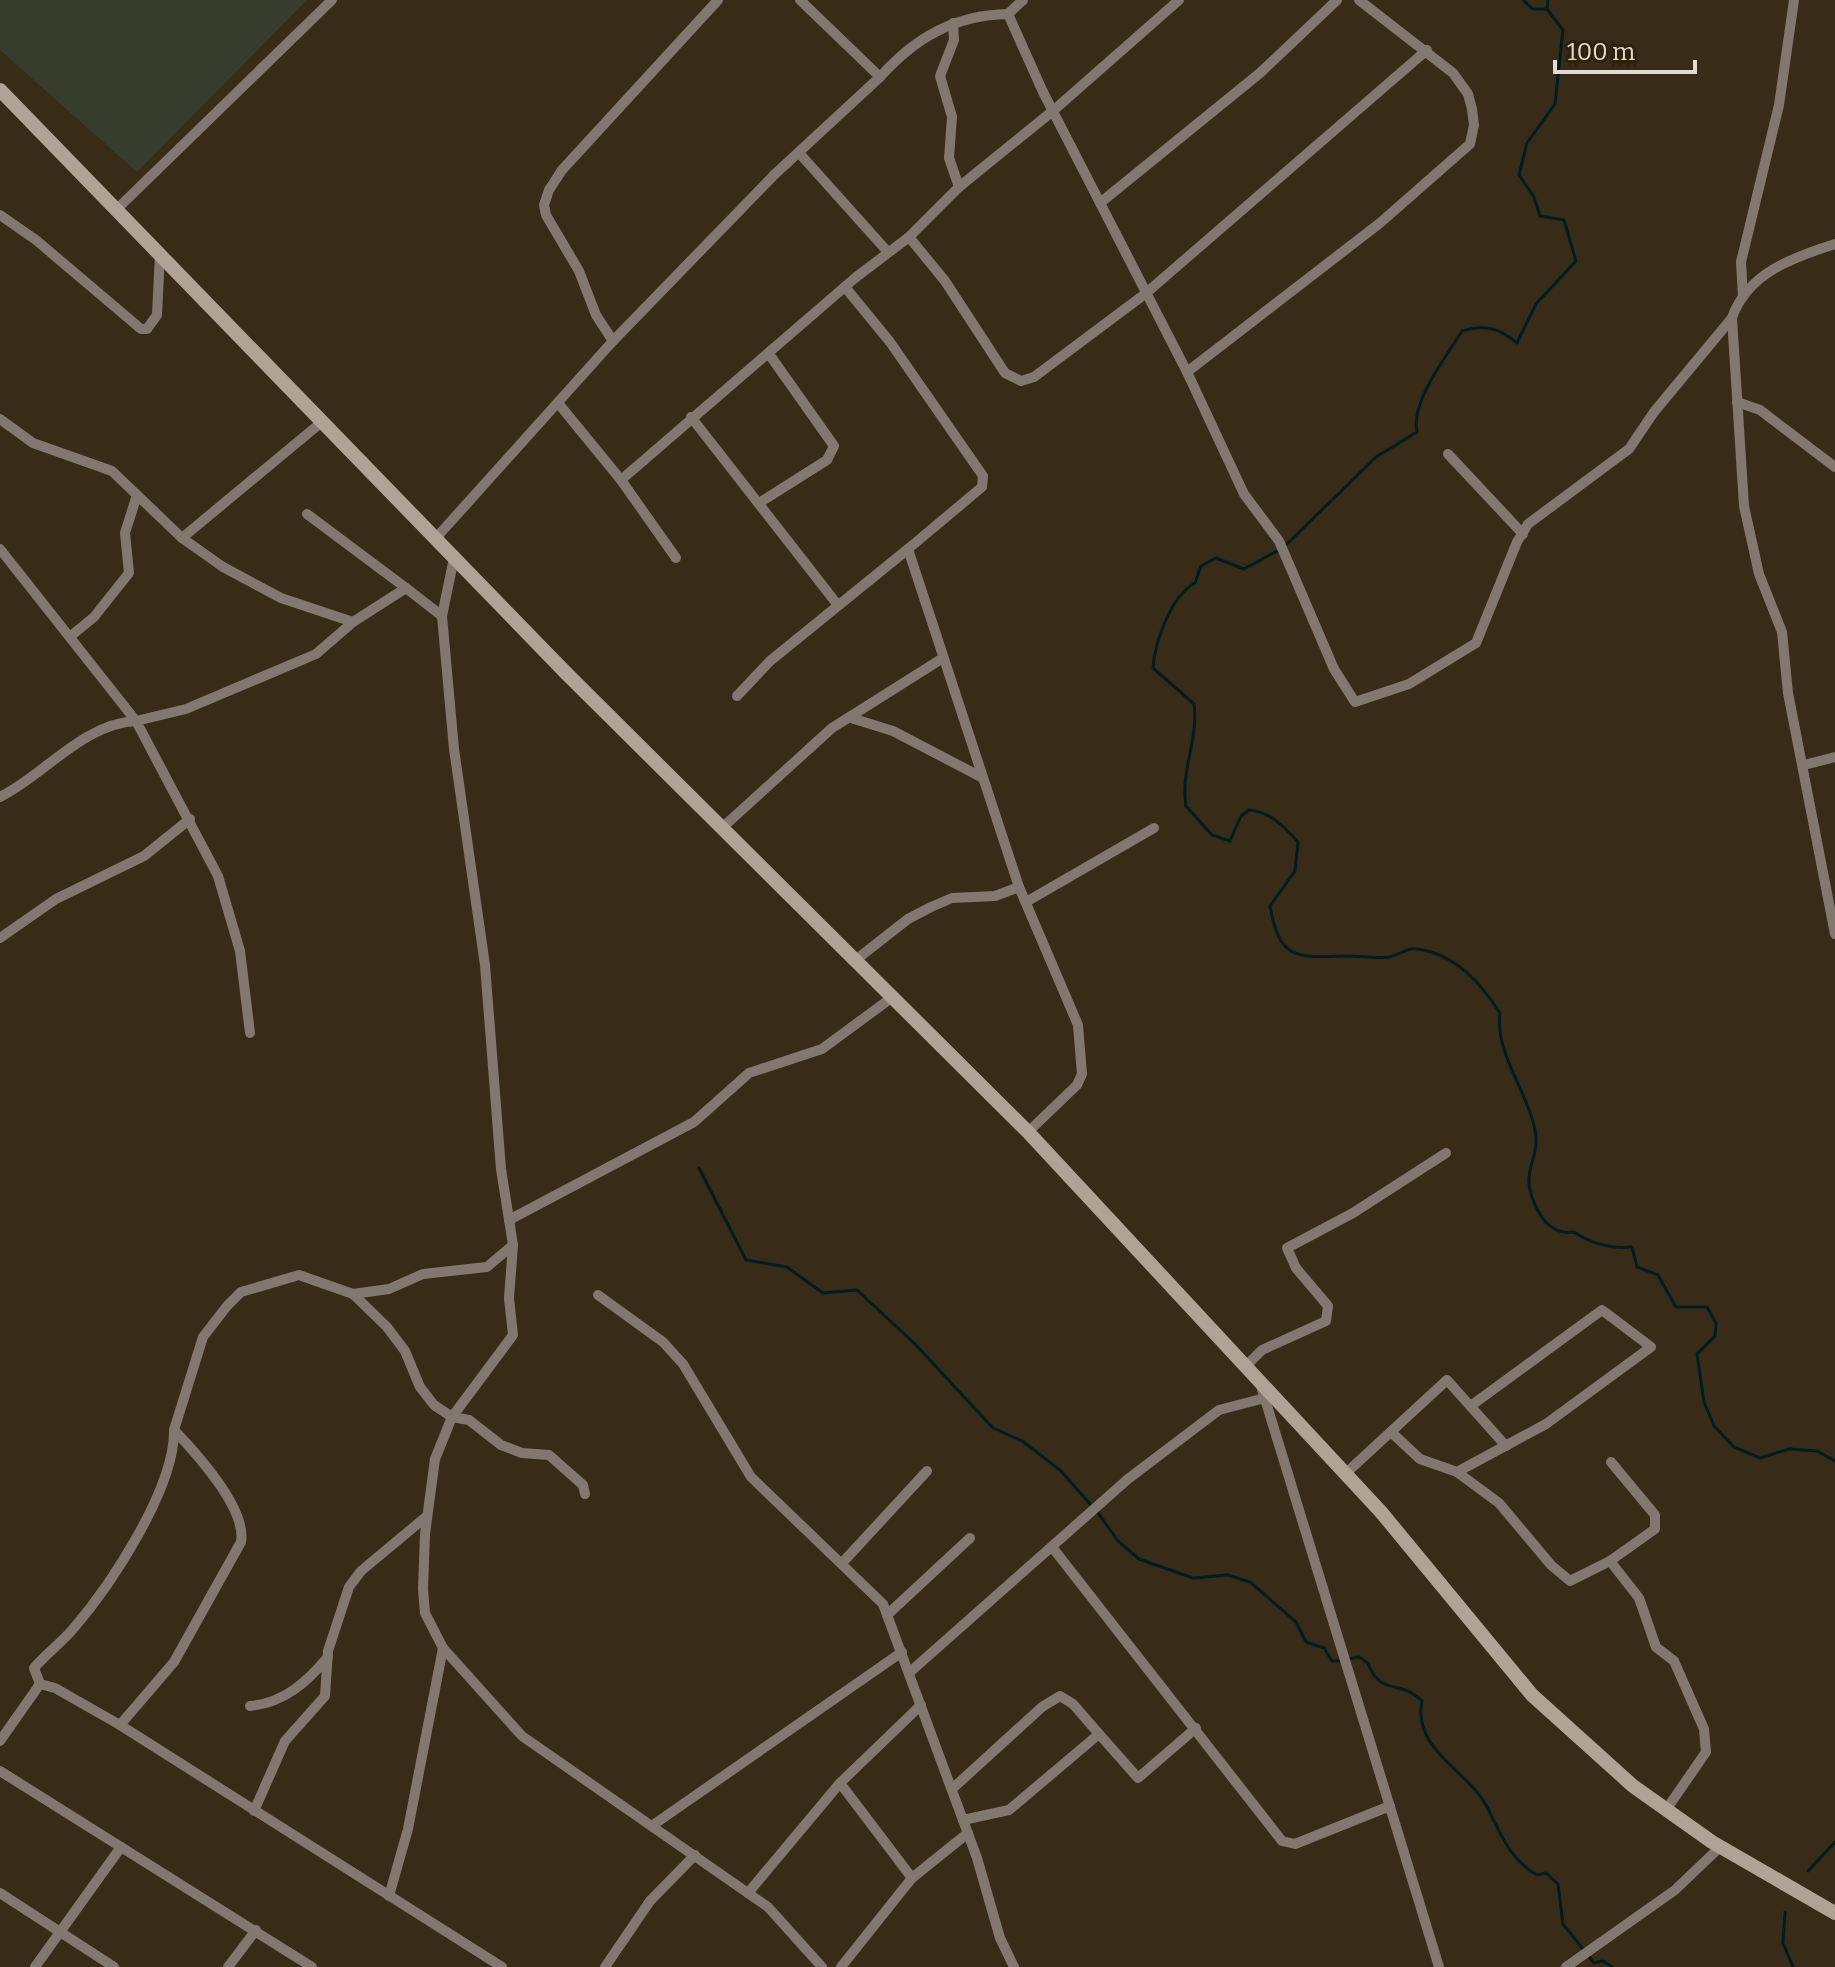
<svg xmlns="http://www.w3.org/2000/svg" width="1835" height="1967" font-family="Bitter,serif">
  <rect width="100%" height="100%" fill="#382c18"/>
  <path fill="#363d2d" d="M0,0H307L137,172L0,50Z"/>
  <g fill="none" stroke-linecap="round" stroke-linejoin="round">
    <g stroke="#011c1f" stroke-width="3">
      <path d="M1523,0L1533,9H1547"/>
      <path d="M1285,546L1376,457L1417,432C1410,402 1447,356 1462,331C1485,324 1499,328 1517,343L1536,304L1576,261L1564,220L1540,216L1534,197L1519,175L1527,143L1555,104L1563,30L1547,9L1548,0"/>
      <path d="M1279,550L1244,569L1216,558L1201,566L1195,583C1171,596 1155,641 1153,668L1194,704C1199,739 1180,771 1186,806L1212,835L1230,841L1241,816L1249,810C1271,812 1283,826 1298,842L1295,871L1270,906C1280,962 1297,957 1347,956C1361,956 1375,959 1389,957C1400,955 1407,947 1418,949C1456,955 1480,982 1500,1013C1495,1052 1525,1088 1534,1125C1543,1159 1519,1168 1534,1202C1541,1220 1553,1235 1574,1232C1592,1244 1610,1249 1632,1247L1637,1267L1658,1275L1676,1307H1707L1716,1323L1715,1336L1697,1354L1704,1402L1714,1426L1734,1447L1760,1458L1789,1449L1817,1451L1835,1461"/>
      <path d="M699,1168L746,1260L787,1267L823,1293L857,1290L915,1344L993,1428L1022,1441L1060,1470L1091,1505"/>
      <path d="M1096,1510L1118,1541L1139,1559L1193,1578L1228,1575L1250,1582L1296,1622L1306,1642L1324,1648L1332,1661H1339"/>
      <path d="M1348,1659L1359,1657L1368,1663C1380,1697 1401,1679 1422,1701C1412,1750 1468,1770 1487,1807C1501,1834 1509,1859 1537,1875L1546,1873L1558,1884L1563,1924L1594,1963L1603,1961L1612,1967"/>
      <path d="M1808,1871L1835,1842"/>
      <path d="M1785,1912L1783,1943L1793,1967"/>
    </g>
    <g stroke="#827870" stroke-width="10">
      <path d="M1023,0L1008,14L1043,92L1187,372L1244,494L1279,541L1334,669L1355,702L1409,684L1476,643L1517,542L1528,524L1629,449L1654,412L1732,318"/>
      <path d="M953,23L954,40L940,76L952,117L949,158L959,187"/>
      <path d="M880,77C915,38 954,15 1008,14"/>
      <path d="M800,154L887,251"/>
      <path d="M1100,203L1260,73L1337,0"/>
      <path d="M118,208L332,0"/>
      <path d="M0,215L36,240L141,329H147L157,315L160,254"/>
      <path d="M909,237L945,281L1005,373L1021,381L1034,377L1145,294L1427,50"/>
      <path d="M1835,244C1794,257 1747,273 1732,318L1744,506L1759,574L1782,632L1788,693L1835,934"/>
      <path d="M845,287L890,342L983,476L982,487L908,549"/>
      <path d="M1743,297L1741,262L1779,105L1794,0"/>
      <path d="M613,341L596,315L579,271L546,215L544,205L549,190L562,170L718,0"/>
      <path d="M1187,372L1380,223L1470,144L1474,125L1472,109L1468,94L1453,73L1359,0"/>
      <path d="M1737,402L1760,410L1835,467"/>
      <path d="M558,403L621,480L676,558"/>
      <path d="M691,417L837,604"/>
      <path d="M0,419L33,443L112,471L182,538L223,567L281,598L353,622"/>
      <path d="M1448,454L1523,534"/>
      <path d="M621,480L855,278L909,237L959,187L1054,110L1179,0"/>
      <path d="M759,503L827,460L834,446L769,354"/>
      <path d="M307,514L406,588"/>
      <path d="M182,538L323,421"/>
      <path d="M436,538L613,341L774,175L880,77L800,0"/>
      <path d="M0,549L136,721C82,724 46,774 0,797"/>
      <path d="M454,558L442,616L454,749L485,965L501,1169L513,1245L509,1298L513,1335L452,1417L435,1459L425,1534L423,1589L425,1613L443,1648L522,1736L768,1907L822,1967"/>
      <path d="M72,635L94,617L129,573L125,533L137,495"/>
      <path d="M737,696L770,661L908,549L1019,887L1078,1025L1082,1074L1077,1085L1028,1132"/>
      <path d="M851,718L893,731L983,778"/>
      <path d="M1804,765L1835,757"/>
      <path d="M723,827L832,728L943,658"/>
      <path d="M1026,902L1154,828"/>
      <path d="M0,938L56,899L144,856L190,819"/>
      <path d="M857,959L908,919L931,907L952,898L995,896L1019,887"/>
      <path d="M250,1033L240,951L218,876L136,721L186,709L316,654L353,622L406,588L442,616"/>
      <path d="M509,1220L694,1122L749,1073L822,1049L894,996"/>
      <path d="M353,1294L389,1289L423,1274L487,1267L513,1245"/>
      <path d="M598,1295L663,1342L683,1364L751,1477L883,1604L977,1858L1000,1938L1014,1967"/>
      <path d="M1246,1366L1262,1350L1326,1321L1328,1306L1296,1268L1287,1248L1353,1213L1446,1153"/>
      <path d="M1261,1386L1439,1967"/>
      <path d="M1391,1432L1420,1459L1457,1472L1546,1424L1651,1347L1602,1310L1472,1405"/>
      <path d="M1457,1472L1499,1503L1551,1565L1570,1581L1610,1561L1655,1529V1515L1611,1462"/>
      <path d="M1345,1474L1447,1380L1506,1446"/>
      <path d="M1052,1547L1282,1841L1295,1844L1390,1806"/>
      <path d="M1610,1561L1639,1598L1656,1647L1674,1661L1704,1729L1706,1752L1666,1810"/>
      <path d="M843,1562L927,1471"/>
      <path d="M887,1615L970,1538"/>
      <path d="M910,1672L1128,1479L1219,1410L1265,1398"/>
      <path d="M40,1684L55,1688L120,1725L502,1967"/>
      <path d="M250,1706C284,1703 307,1682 328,1657"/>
      <path d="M120,1725L174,1662L241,1542C247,1509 196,1453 174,1430L203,1337L227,1306L241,1292L299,1275L353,1294L387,1327L405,1351L420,1387L434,1405L452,1417L469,1420L501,1445L522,1453L549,1455L583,1485L585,1494"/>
      <path d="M1099,1734L1138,1778L1196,1728"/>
      <path d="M0,1741L40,1684L34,1668C46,1654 61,1643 73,1629C111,1585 175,1488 174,1430"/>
      <path d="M0,1771L312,1967"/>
      <path d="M840,1783L921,1705"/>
      <path d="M952,1789L1042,1707L1060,1696L1073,1704L1099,1734L1009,1810L963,1820"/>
      <path d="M254,1811L285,1741L325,1696L328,1651L349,1587L361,1571L427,1516"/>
      <path d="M653,1825L902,1652"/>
      <path d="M912,1878L968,1833"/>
      <path d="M0,1893L114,1967"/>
      <path d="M748,1893L840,1783L912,1878L841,1967"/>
      <path d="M389,1896L408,1829L443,1648"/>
      <path d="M35,1967L121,1847"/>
      <path d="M228,1967L256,1930"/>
      <path d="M605,1967L650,1901L695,1855"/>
      <path d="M1566,1967L1675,1890L1720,1847"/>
    </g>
    <path stroke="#b1a296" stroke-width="14" d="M0,90L566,673L1028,1132L1381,1512L1532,1695L1633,1786L1712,1842L1835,1913"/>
  </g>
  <path d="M1555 60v12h140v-12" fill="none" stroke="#e4dcd0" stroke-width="4"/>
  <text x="1567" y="60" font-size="24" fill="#e4dcd0" stroke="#2e220e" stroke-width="6" paint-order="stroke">100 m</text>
</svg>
